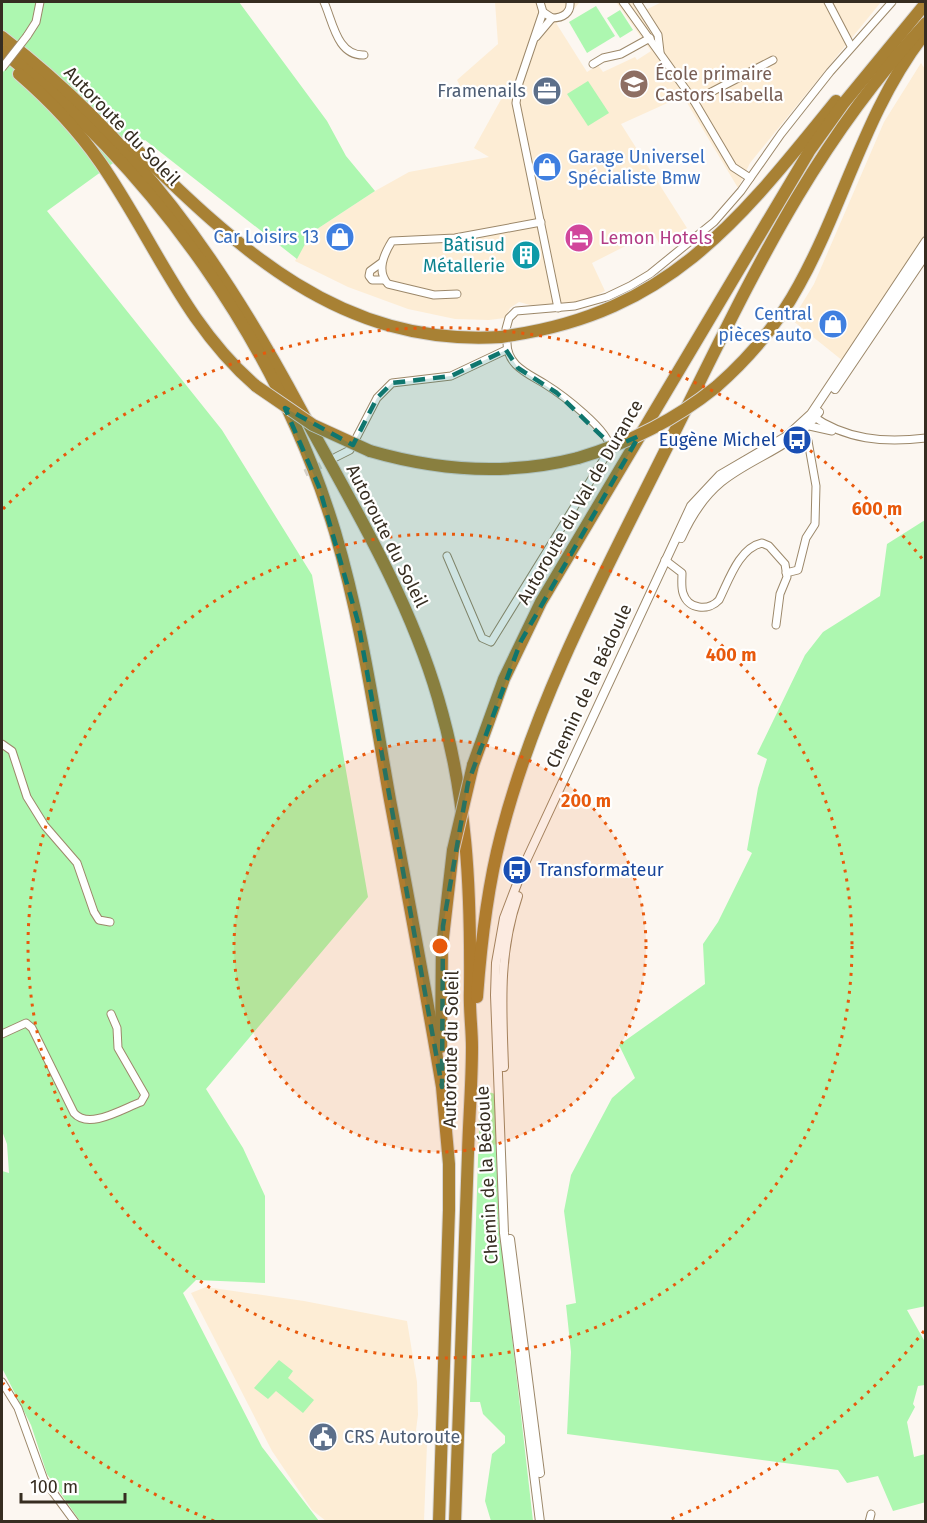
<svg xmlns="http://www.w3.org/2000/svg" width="927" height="1523" font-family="'Fira Sans',sans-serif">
  <rect width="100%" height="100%" fill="#fcf7f1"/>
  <g fill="#fdedd5">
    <path d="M495,2H580L566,18L556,23L587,72L598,65L603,72L635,57L637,60L651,51L616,2H632L639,13L662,2H881L750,163L738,188L683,96L621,124L687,228L659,243L653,232L592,263L605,291L589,299L572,304L530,305L519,302L510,308L505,318L489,320L455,319L408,309L348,287L295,261L311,233L375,191L409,172L489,157L474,148L509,85L466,98L457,80L498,44Z"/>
    <path d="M921,63L926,71L925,236L843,361L792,320L814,284L884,122Z"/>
    <path d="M206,1287L304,1301L407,1321L417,1382L418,1415L415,1438L427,1444L424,1521H326L312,1510L272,1451L191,1293Z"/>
  </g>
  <g fill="#adf7b0">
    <path d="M2,2H239L327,121L346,156L375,191L311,233L297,259L145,140L47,211L222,430L312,575L368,897L206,1089L243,1148L265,1196V1283L196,1280L183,1293L262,1447L319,1521H80L47,1474L31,1425L2,1368V1171L9,1173L7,1144L2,1131Z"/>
    <path d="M596,6L615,36L587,53L569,22Z"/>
    <path d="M620,10L633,30L620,38L607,18Z"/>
    <path d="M588,81L609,113L588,126L567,94Z"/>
    <path d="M925,520L926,1306L907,1310L925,1342V1385L918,1386L913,1404L915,1407L907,1422L914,1457L925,1454L926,1502L893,1511L878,1476L847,1483L838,1470L567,1434L571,1352L566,1305L576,1303L564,1211L571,1175L612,1098L635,1078L619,1045L705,984L703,944L718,922L752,853L747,850L758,788L767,759L757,754L805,655L823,632L880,596L887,544Z"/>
    <path d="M489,1092L495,1094L506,1284L533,1521H491L485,1501L492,1454L505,1443V1436L483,1414L480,1402H470L480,1099Z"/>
    <path d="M279,1360L293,1371L288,1378L314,1400L303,1413L276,1391L268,1399L254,1388Z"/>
  </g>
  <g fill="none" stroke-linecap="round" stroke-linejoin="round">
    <path stroke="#d4cfc7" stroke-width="7" stroke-dasharray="7 3.5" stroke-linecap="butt" d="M305,473L330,461"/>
    <g stroke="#9c886a" stroke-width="9">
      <g id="minor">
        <path d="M324,2C333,22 337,56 364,55"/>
        <path d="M540,2L543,12L552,18C563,18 571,13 570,2"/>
        <path d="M623,2L694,101L733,167L750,178"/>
        <path d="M637,2L658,35L660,52"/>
        <path d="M828,2L851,46"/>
        <path d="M543,12L519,83L516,103L558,308"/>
        <path d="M27,36L36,22L40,2"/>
        <path d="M536,37L552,18"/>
        <path d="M593,64L603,58L621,54L650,38"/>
        <path d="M694,101L773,60"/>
        <path d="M381,263L370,271L369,276L372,280H384"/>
        <path d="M457,294L434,295L388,284C376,271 384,254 392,241L455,238L541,222"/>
        <path d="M506,329L509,318L516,311L575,306L607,297L630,286L650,274L714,222L741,191L781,134L830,72L892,2"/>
        <path d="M811,415C846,440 884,443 926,438"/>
        <path d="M805,425L832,431"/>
        <path d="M336,457L350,450L377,398L392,383L451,376L506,350"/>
        <path d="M447,556L482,638L491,642L610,449C611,431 561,394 545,384C527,373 506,365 507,341"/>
        <path d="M665,560L682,573C682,579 681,587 683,593C688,610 709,611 719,600C729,580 739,548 762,543L769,546L785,564L787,577L780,594L776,625"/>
        <path d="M786,573L798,570L806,538L815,524L816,486L808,441L801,432"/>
        <path d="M2,744L12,751L27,797L45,826L77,863L94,912L99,920L110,922"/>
        <path d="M2,1034L26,1023L32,1028L74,1113C89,1130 122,1109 141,1102L145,1095L118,1048L117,1028L111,1014"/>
        <path d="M2,1382L18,1408L44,1480L75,1522"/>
        <path d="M869,1522L871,1514"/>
      </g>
    </g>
    <g stroke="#9c886a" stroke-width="10">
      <g id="tertiary">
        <path d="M835,389L926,254"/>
        <path d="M681,538C690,518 704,496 721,482C753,456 794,447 819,412"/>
        <path d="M504,1067C502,1007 498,954 518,896"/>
        <path d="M510,1239L540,1473"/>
        <path d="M540,1522L504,1233L495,995L496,963L504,918L525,863L691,506L720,475L787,436L811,414L926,241"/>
      </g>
    </g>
    <g stroke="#d7d5d3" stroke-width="14">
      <g id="motorway">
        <path d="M2,37C136,140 222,262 301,410C352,504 408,595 438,698C467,796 471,888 470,989C469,1009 472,1028 472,1047C472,1082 469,1118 468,1153C463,1276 460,1399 455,1522"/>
        <path d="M2,51C155,172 278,344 335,532C361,620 374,710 390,800C408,896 426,991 442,1087L449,1164V1210L439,1522"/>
        <path d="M19,74C49,100 77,129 100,162C153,238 184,324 256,386"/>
        <path d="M130,143C238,248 339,347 501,337"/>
        <path d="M513,335C671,311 742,217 836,101"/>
        <path d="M716,387C749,358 778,324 799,285C844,204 865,112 922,37"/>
        <path d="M370,451C439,471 508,476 578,458"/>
        <path d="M473,765L504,679L541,602L810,150L843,104L926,3"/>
        <path d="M477,997C481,942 487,889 501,835C538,691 612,559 678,425C752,277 811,147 926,23"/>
        <path d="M441,1047L442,946L453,850"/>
      </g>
    </g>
    <use href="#minor" stroke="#fff" stroke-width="7"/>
    <use href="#tertiary" stroke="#fff" stroke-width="8"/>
    <use href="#motorway" stroke="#a88134" stroke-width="12"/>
    <g stroke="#9c886a" stroke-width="9" stroke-linecap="butt">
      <path id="minor-bridge" d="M2,68L27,36"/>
    </g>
    <g stroke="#d7d5d3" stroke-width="14" stroke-linecap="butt">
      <g id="motorway-bridge">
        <path d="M501,337L513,335"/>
        <path d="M256,386L313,425L370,451"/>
        <path d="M578,458C629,443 675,420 716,387"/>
        <path d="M453,850L473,765"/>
      </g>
    </g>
    <use href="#minor-bridge" stroke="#fff" stroke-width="7"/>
    <use href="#motorway-bridge" stroke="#a88134" stroke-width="12"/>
  </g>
  <path fill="#0f766e" fill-opacity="0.2" stroke="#0f766e" stroke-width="4.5" stroke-dasharray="12 8" stroke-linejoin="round" d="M506,350L518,368L557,393L613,447L639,436L521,641L468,783L443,926L442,1087L358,622L319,487L285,408L353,445L377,398L392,383L451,376Z"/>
  <circle cx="440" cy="946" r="206" fill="#e8590c" fill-opacity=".12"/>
  <g fill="none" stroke="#e8590c" stroke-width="3" stroke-dasharray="3 6">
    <circle cx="440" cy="946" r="206"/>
    <circle cx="440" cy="946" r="412"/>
    <path d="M924 1331A618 618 0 0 1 666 1521M214 1521A618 618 0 0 1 3 1383M3 509A618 618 0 0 1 924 561"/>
  </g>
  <defs>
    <g id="school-disc" transform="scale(1.5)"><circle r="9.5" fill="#8d6e63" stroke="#fff"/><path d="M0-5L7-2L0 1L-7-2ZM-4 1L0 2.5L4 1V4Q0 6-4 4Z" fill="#fff"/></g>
    <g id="office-disc" transform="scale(1.5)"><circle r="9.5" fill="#5c6f8a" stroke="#fff"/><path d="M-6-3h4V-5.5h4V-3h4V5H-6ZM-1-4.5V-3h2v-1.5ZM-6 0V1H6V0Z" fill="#fff"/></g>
    <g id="shop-disc" transform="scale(1.5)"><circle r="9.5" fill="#3f7fe0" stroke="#fff"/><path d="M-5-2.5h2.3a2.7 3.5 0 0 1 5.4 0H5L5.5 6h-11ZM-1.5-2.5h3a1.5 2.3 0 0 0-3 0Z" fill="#fff"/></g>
    <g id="hotel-disc" transform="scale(1.5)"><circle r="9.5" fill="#d1479c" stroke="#fff"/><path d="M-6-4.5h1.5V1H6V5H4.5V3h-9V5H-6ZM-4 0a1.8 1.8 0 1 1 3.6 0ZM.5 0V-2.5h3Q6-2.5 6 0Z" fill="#fff"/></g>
    <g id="building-disc" transform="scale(1.5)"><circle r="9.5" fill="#0f9aa8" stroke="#fff"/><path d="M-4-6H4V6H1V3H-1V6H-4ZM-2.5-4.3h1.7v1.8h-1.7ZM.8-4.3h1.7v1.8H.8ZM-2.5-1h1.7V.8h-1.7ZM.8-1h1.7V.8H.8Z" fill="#fff"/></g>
    <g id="bus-disc" transform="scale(1.5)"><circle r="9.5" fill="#1a4fb4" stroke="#fff"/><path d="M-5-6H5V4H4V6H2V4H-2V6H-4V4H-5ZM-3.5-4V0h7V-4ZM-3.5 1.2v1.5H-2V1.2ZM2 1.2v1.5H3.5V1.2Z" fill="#fff"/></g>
    <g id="civic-disc" transform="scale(1.5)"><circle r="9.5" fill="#5c6f8a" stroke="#fff"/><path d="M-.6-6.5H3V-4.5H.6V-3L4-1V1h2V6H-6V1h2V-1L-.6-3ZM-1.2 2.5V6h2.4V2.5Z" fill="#fff"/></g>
  </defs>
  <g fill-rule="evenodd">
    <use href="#school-disc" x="634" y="84"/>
    <use href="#office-disc" x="547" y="91"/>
    <use href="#shop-disc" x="547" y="167"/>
    <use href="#shop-disc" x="340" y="237"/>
    <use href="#hotel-disc" x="579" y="238"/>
    <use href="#building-disc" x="526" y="255"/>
    <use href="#shop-disc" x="833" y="324"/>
    <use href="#bus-disc" x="797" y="440"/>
    <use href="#bus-disc" x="517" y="870"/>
    <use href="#civic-disc" x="323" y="1437"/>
  </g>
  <g text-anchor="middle" stroke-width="4.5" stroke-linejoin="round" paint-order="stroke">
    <g font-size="18" fill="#785e54" stroke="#fff" text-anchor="start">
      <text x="655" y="80">École primaire<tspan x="655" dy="21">Castors Isabella</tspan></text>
    </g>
    <g font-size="18" fill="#4e5e75" stroke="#fff" text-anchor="end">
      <text x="526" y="97">Framenails</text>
      <text x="344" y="1443" text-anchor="start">CRS Autoroute</text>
    </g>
    <g font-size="18" fill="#362d21" stroke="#fff">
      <text transform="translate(122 126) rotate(46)" y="6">Autoroute du Soleil</text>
      <text transform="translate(580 502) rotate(-60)" y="6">Autoroute du Val de Durance</text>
      <text transform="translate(387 536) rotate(63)" y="6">Autoroute du Soleil</text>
      <text transform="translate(589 686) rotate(-65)" y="6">Chemin de la Bédoule</text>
      <text transform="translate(451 1049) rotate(-89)" y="6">Autoroute du Soleil</text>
      <text transform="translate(487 1175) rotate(-93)" y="6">Chemin de la Bédoule</text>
    </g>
    <g font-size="18" fill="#366cbe" stroke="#fff" text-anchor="end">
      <text x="568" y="163" text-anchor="start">Garage Universel<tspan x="568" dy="21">Spécialiste Bmw</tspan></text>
      <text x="319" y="243">Car Loisirs 13</text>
      <text x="812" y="320">Central<tspan x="812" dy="21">pièces auto</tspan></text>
    </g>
    <g font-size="18" fill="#b23c85" stroke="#fff" text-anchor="start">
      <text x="600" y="244">Lemon Hotels</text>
    </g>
    <g font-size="18" fill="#0d838f" stroke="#fff" text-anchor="end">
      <text x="505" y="251">Bâtisud<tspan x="505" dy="21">Métallerie</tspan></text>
    </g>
    <g font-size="18" fill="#164399" stroke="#fff" text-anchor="end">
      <text x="776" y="446">Eugène Michel</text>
      <text x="538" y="876" text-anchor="start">Transformateur</text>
    </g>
  </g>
  <circle cx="440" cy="946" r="9" fill="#e8590c" stroke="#fff" stroke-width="3"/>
  <g font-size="18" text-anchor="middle" font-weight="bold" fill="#e8590c" stroke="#fff" stroke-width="4.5" stroke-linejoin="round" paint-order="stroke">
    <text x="877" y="515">600 m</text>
    <text x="731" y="661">400 m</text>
    <text x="586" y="807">200 m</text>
  </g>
  <rect width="927" height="1523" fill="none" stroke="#362d21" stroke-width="6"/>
  <path d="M21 1493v9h104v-9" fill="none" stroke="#362d21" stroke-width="3"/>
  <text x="30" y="1493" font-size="18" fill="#362d21" stroke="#ffffff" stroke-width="4.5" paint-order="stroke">100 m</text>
</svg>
